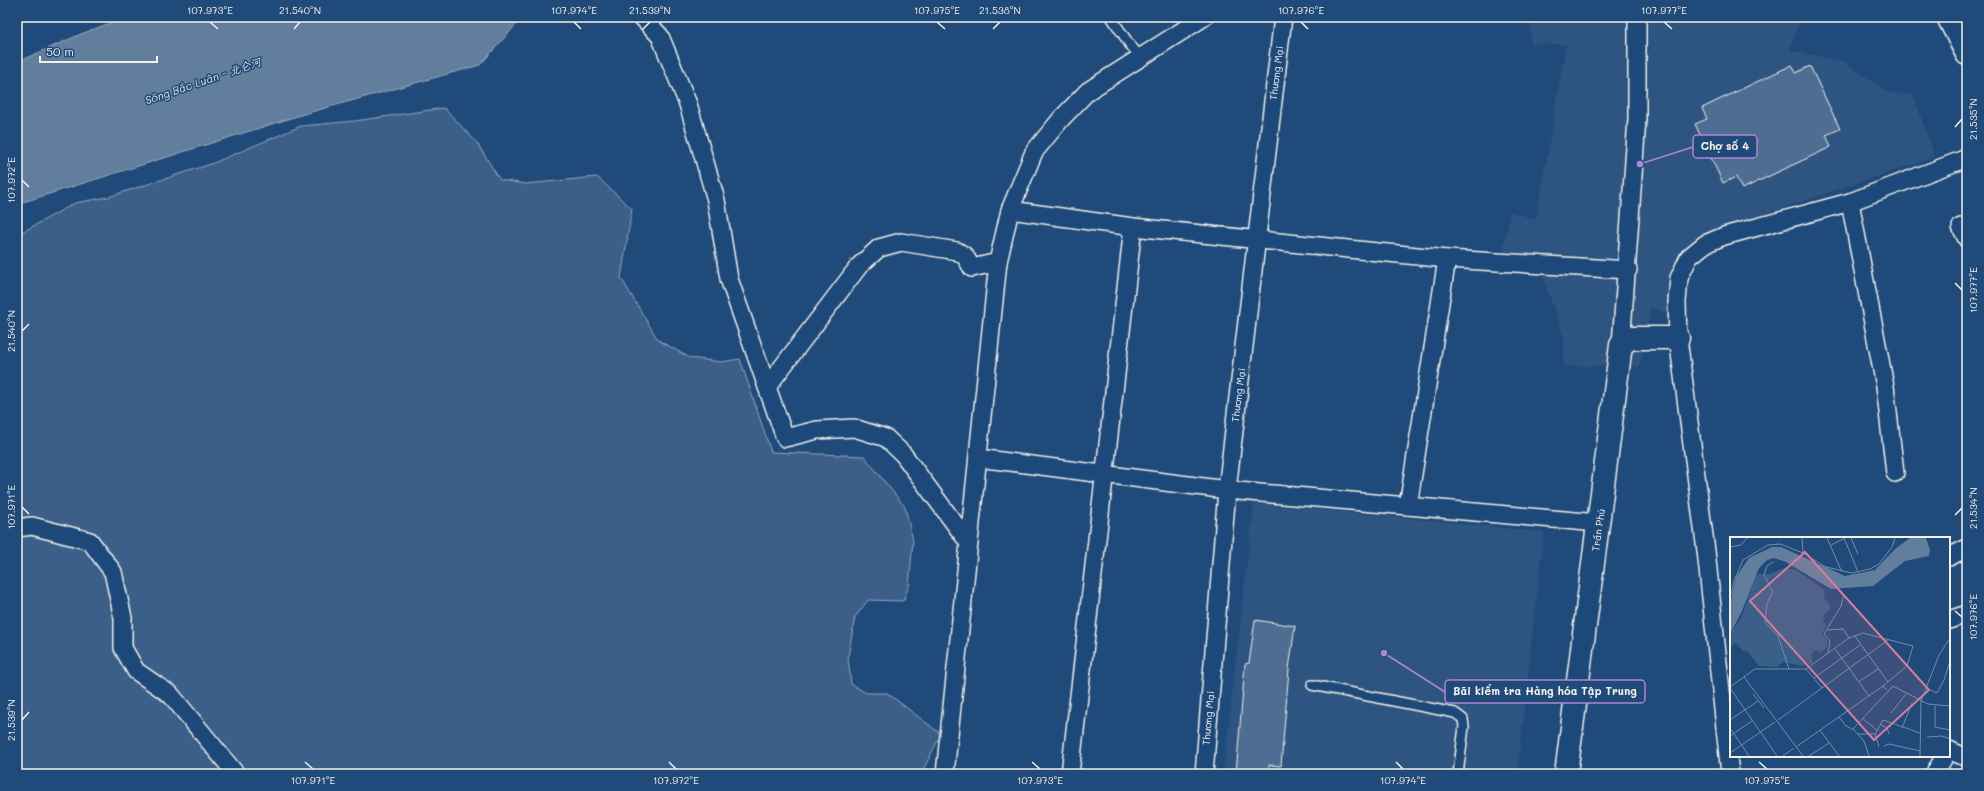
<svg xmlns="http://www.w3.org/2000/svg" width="1984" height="791" font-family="Mali,'LXGW WenKai TC',sans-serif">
  <rect width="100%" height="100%" fill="#1f4a7a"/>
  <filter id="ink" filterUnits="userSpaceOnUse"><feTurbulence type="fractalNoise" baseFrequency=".025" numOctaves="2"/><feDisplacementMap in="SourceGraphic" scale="8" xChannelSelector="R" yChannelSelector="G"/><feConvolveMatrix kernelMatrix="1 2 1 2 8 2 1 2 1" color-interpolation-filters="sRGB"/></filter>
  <g filter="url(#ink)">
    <g fill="#2d5581">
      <path d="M1531,17H1801L1790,50L1845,62L1889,93L1913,94L1935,157L1723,228L1681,256L1666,313L1651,307L1640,367L1564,366V338L1539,266L1503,250L1510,211L1536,220L1566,44H1531Z"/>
      <path d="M1254,503L1544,532L1517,774H1223Z"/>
    </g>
    <path fill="#3a5f88" stroke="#97a8b8" d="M444,108L477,143L500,180L526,184L597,177L632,209L621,278L658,340L690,358L721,362L740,359L771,452L864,456L905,507L913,541L909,586L903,601L868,600L855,617L848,657L851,684L866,693H887L941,734L921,774H17V235L75,203L108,197L211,164L301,126L355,121Z"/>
    <path fill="#627e9d" stroke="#9cacbb" d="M126,17H523L480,65L304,114L17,204V62L81,34Z"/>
    <g fill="#4d6e92" stroke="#f4f1e8">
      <path d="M1792,65L1796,73L1810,66L1840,129L1826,135L1831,147L1742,189L1736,177L1723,183L1695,124L1707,119L1702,108Z"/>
      <path d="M1255,620L1295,626L1289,669L1281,766L1269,765V774H1236L1245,664L1249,663Z"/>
    </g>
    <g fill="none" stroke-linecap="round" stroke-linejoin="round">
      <g stroke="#f4f1e8" stroke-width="12">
        <g id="service">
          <path d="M1111,17L1130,45L1141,57"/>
          <path d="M1312,685L1455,713L1463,719L1464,727L1458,774"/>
        </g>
      </g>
      <g stroke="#f4f1e8" stroke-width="20">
        <g id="minor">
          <path d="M642,17L660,36L688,104L716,200L729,279L785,438L817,430L854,428L886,438L903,454L969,543"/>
          <path d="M1850,202L1885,386L1895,473"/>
          <path d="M1010,210L1133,227L1447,259L1628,270"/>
          <path d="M1961,227L1967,239"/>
          <path d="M1621,345L1637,119V17"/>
          <path d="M767,387L859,266L879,248L901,242L957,251L965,256L972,268L998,262"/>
          <path d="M978,458L1227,490L1598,523"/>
          <path d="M1408,506L1447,259"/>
          <path d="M17,528L32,526L90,541L113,572L123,618V648L136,671L171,695L236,774"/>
          <path d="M1949,557L1967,548"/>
          <path d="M1949,620L1967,614"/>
          <path d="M1949,750L1967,758"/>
          <path d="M945,774L998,262L1010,210L1034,152L1061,119L1088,91L1204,17"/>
          <path d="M1070,774L1133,227"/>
          <path d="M1204,774L1227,490L1283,17"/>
          <path d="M1730,774L1706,551L1678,338L1677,302L1679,278L1689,257L1705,244L1724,236L1850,202L1967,158"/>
          <path d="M1934,774L1945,756"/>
        </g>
      </g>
      <g stroke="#f4f1e8" stroke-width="25">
        <g id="tertiary">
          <path d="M1948,17L1967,54"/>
          <path d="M1566,774L1621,345L1631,338H1678"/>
        </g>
      </g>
      <use href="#service" stroke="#1f4a7a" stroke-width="9"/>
      <use href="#minor" stroke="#1f4a7a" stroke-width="17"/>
      <use href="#tertiary" stroke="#1f4a7a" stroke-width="22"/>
    </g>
  </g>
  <path fill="none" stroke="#f4f1e8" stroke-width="1.5" d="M210,22L218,29M574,22L581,29M937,22L945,29M1301,22L1308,29M1664,22L1672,29M294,29L300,22M643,29L650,22M993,29L1000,22M1955,127L1962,119M22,180L29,187M1955,283L1962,290M22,331L29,324M22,507L29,514M1955,515L1962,508M1955,611L1962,617M22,720L29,712M305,762L313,769M669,762L676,769M1032,762L1040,769M1396,762L1403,769M1759,762L1767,769"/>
  <g text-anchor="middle" stroke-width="3" stroke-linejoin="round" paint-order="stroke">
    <g font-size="10" fill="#f4f1e8" stroke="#1f4a7a">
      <text transform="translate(1276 73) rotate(-83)" y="4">Thương Mại</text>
      <text transform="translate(1238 395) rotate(-83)" y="4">Thương Mại</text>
      <text transform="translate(1598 530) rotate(-82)" y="4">Trần Phú</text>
      <text transform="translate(1208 718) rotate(-85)" y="4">Thương Mại</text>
    </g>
    <g font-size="11" font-style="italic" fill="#dee0dd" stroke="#1f4a7a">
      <text transform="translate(203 81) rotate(-19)" y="4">Sông Bắc Luân - 北仑河</text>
    </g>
  </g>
  <g transform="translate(1730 537)">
    <rect width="220" height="220" fill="#1f4a7a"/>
    <path d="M54,31L66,33L95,53L94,61L100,68V72L95,76L93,82L96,89L92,97L98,104L97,110L91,115L86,113L81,117L83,126L73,129L53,125L47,130L29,129L17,114H13L6,106L0,110V97L12,79L25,40L29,37H39Z" fill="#3a5f88"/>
    <path d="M180,1H196L200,13L199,19L175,24L143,49L101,52L56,25L44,21L37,23L29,31L12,74L0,97V67L6,40L19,21L42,10H51L115,39L145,33L165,12Z" fill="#627e9d"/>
    <path fill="none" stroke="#748da6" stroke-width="1" d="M72,1L73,16M97,1L112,35M114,1L128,35M121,1L128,17M101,8L115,1M0,10L11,8L17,1M43,25L37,29L34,38L43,55L37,66L35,85L48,99L59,132M0,62L4,44L13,23L38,8L50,7L73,16L96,30L122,36L140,32L149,27L162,10L165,1M97,93L113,92L119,101M124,98L158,145M105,112L139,159M98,116L100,104L94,97L111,69L114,57M76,132L92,151M14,140L73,219M84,141L130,108M128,145L148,132M0,150L25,132H76L119,101L133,96L183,109L177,129L153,149M0,151L47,219M196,151L207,156L214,143L220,124M23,157L34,171M205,169V190L220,193M161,176L177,156M109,180L116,189L124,193L134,204L139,219M132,181L148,194M0,183L28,164M48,183L158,103M151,188L157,191L159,197M0,191L19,219M172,191L182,166M123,192L163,149L198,167L220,169M90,193L109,219M128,197H145L153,183L190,196M145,197L149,210M0,199L22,184M197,200L212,199L220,202M154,209L159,207L190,214M66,210L153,149L157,153M0,216L45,185M53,219L64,211M79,219L99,206M190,219L191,164L209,118L220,101"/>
    <path fill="#d87a9a" fill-opacity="0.15" stroke="#d87a9a" stroke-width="2" d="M75,15L199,153L144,203L20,64Z"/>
    <rect width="220" height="220" fill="none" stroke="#f4f1e8" stroke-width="2"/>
  </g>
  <path fill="none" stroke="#b185d1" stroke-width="1.5" d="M1640 164L1693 147M1384 653L1445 692"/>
  <g fill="#b185d1" stroke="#1f4a7a" stroke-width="1.5">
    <circle cx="1640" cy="164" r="4"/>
    <circle cx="1384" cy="653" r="4"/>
  </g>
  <g fill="#1f4a7a" stroke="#b185d1" stroke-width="1.5">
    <rect x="1693" y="135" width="64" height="23" rx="4"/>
    <rect x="1445" y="680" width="200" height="23" rx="4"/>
  </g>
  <g font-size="11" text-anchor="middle" font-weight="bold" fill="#f4f1e8">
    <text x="1725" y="150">Chợ số 4</text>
    <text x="1545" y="695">Bãi kiểm tra Hàng hóa Tập Trung</text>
  </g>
  <rect width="1984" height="791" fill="none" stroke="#1f4a7a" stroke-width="44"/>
  <path d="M40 56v6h117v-6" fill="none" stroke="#f4f1e8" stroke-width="2"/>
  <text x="46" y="56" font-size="12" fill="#f4f1e8" stroke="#1f4a7a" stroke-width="3" paint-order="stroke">50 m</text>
  <rect x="22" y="22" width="1940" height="747" fill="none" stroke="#f4f1e8" stroke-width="1.5"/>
  <g font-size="10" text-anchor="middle" fill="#f4f1e8">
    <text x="210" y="14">107.973°E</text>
    <text x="300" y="14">21.540°N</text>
    <text x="574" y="14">107.974°E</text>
    <text x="650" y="14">21.539°N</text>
    <text x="937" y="14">107.975°E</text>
    <text x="1000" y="14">21.538°N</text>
    <text x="1301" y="14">107.976°E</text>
    <text x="1664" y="14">107.977°E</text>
    <text transform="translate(1973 119) rotate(-90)" y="4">21.535°N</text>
    <text transform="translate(11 180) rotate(-90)" y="4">107.972°E</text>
    <text transform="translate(1973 290) rotate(-90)" y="4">107.977°E</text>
    <text transform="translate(11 331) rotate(-90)" y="4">21.540°N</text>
    <text transform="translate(11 507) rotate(-90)" y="4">107.971°E</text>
    <text transform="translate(1973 508) rotate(-90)" y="4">21.534°N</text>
    <text transform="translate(1973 617) rotate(-90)" y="4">107.976°E</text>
    <text transform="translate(11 720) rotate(-90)" y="4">21.539°N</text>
    <text x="313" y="784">107.971°E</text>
    <text x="676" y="784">107.972°E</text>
    <text x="1040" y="784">107.973°E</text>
    <text x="1403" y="784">107.974°E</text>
    <text x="1767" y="784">107.975°E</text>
  </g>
</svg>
